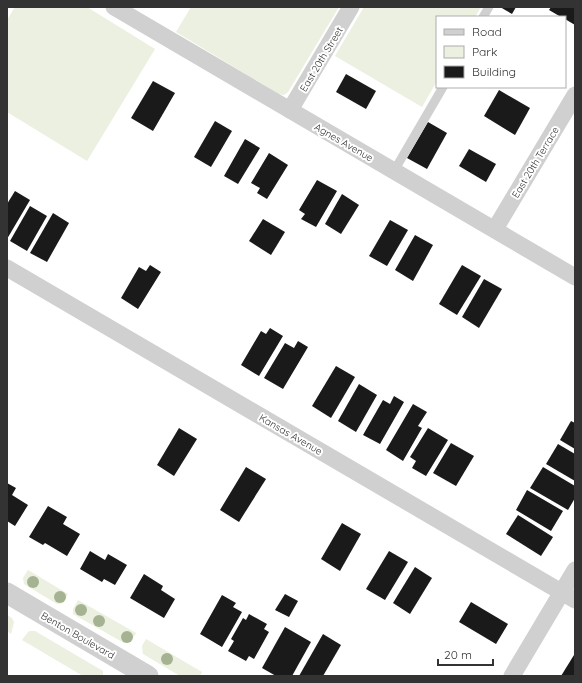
<svg xmlns="http://www.w3.org/2000/svg" width="582" height="683" font-family="Quicksand,sans-serif">
  <rect width="100%" height="100%" fill="#fff"/>
  <g fill="#ebf0e0">
    <path d="M15,7H87L155,49L87,161L7,112V20Z"/>
    <path d="M191,7H339L288,92L284,95L279,94L176,32Z"/>
    <path d="M364,7H481L475,17H437V81L422,107L335,56Z"/>
    <path d="M28,570L68,594L63,603L57,604L24,584L23,578Z"/>
    <path d="M78,600L136,633L131,641L124,643L73,614V609Z"/>
    <path d="M7,615L12,618L14,622L11,634L7,631Z"/>
    <path d="M29,631H35L103,671V676H83L22,640Z"/>
    <path d="M146,639L202,672L200,676H180L143,654L142,646Z"/>
  </g>
  <g fill="#1a1a1a">
    <path d="M500,7H516L512,14Z"/>
    <path d="M551,7H575V25L565,19V17H561L549,10Z"/>
    <path d="M346,74L376,91L366,109L336,92Z"/>
    <path d="M153,81L175,93L153,131L131,118Z"/>
    <path d="M499,90L530,108L515,135L484,116Z"/>
    <path d="M215,121L232,131L211,167L194,157Z"/>
    <path d="M428,122L447,133L427,169L407,158Z"/>
    <path d="M245,139L260,148L238,184L224,176Z"/>
    <path d="M469,149L496,164L486,182L459,166Z"/>
    <path d="M269,153L288,165L267,199L257,193L260,188L251,183Z"/>
    <path d="M317,180L337,191L316,227L301,219L305,214L299,210Z"/>
    <path d="M15,191L30,200L7,239V204Z"/>
    <path d="M342,194L359,205L341,234L325,224Z"/>
    <path d="M30,206L47,216L27,251L10,241Z"/>
    <path d="M53,213L69,223L47,262L30,253Z"/>
    <path d="M263,219L285,232L271,255L249,241Z"/>
    <path d="M390,220L408,230L387,266L369,256Z"/>
    <path d="M415,235L433,245L413,281L395,270Z"/>
    <path d="M150,265L161,272L138,309L121,298L139,267L146,271Z"/>
    <path d="M462,265L481,276L457,315L439,304Z"/>
    <path d="M484,279L502,289L479,328L462,317Z"/>
    <path d="M270,328L283,336L259,376L241,365L261,331L266,334Z"/>
    <path d="M298,341L308,347L283,389L264,378L285,343L294,348Z"/>
    <path d="M336,366L355,377L331,418L312,406Z"/>
    <path d="M359,384L377,395L356,432L338,421Z"/>
    <path d="M394,396L404,402L380,444L363,435L383,400L390,404Z"/>
    <path d="M413,404L427,412L418,426L422,428L403,461L386,450Z"/>
    <path d="M571,421L575,423V449L560,440Z"/>
    <path d="M179,428L197,439L174,476L157,465Z"/>
    <path d="M428,428L448,440L426,476L412,468L416,461L410,457Z"/>
    <path d="M451,443L474,456L456,486L433,473Z"/>
    <path d="M558,444L575,454V481L546,464Z"/>
    <path d="M246,467L266,479L239,522L220,510Z"/>
    <path d="M543,467L575,486V498L568,510L530,488Z"/>
    <path d="M7,483L16,488L12,495L28,505L15,526L7,521Z"/>
    <path d="M527,490L563,511L551,531L516,510Z"/>
    <path d="M48,506L67,517L63,524L80,534L67,556L45,543L43,545L29,537Z"/>
    <path d="M518,515L553,537L541,556L506,534Z"/>
    <path d="M342,523L361,534L340,571L321,559Z"/>
    <path d="M90,551L105,560L108,554L127,565L115,585L104,579L102,582L80,569Z"/>
    <path d="M389,551L408,562L385,600L366,589Z"/>
    <path d="M415,567L432,578L410,614L393,603Z"/>
    <path d="M144,574L163,586L161,590L175,599L164,618L130,598Z"/>
    <path d="M285,594L298,601L289,617L275,610Z"/>
    <path d="M222,595L236,603L233,607L242,612L222,647L200,634Z"/>
    <path d="M471,602L508,624L496,644L459,622Z"/>
    <path d="M249,614L267,624L264,629L269,632L254,659L249,656L246,661L228,651L234,641L231,639L243,618L246,620Z"/>
    <path d="M285,627L311,642L292,676H276L262,668Z"/>
    <path d="M323,634L341,645L323,676H299Z"/>
    <path d="M574,655L575,676H561Z"/>
  </g>
  <g fill="none" stroke-linecap="round" stroke-linejoin="round">
    <g stroke="#d0d0d0" stroke-width="9">
      <path d="M483,17L489,7"/>
      <path d="M394,171L443,87"/>
    </g>
    <g stroke="#d0d0d0" stroke-width="17">
      <path d="M114,7L575,277"/>
      <path d="M290,110L351,7"/>
      <path d="M495,229L575,95"/>
      <path d="M7,268L575,600"/>
      <path d="M512,676L575,570"/>
    </g>
    <path stroke="#d0d0d0" stroke-width="21" d="M7,593L148,676"/>
  </g>
  <g fill="#a6b393">
    <circle cx="33" cy="582" r="6"/>
    <circle cx="60" cy="597" r="6"/>
    <circle cx="81" cy="610" r="6"/>
    <circle cx="99" cy="621" r="6"/>
    <circle cx="127" cy="637" r="6"/>
    <circle cx="167" cy="659" r="6"/>
  </g>
  <g text-anchor="middle" stroke-width="4" stroke-linejoin="round" paint-order="stroke">
    <g font-size="10" fill="#333" stroke="#fff">
      <text transform="translate(321 59) rotate(-59)" y="4">East 20th Street</text>
      <text transform="translate(344 142) rotate(30)" y="4">Agnes Avenue</text>
      <text transform="translate(535 162) rotate(-59)" y="4">East 20th Terrace</text>
      <text transform="translate(291 434) rotate(30)" y="4">Kansas Avenue</text>
      <text transform="translate(78 635) rotate(30)" y="4">Benton Boulevard</text>
    </g>
  </g>
  <rect width="582" height="683" fill="none" stroke="#333333" stroke-width="16"/>
  <rect x="436" y="16" width="130" height="72" fill="#ffffff" stroke="#adadad"/>
  <rect x="444" y="29" width="20" height="6" fill="#d0d0d0" stroke="#adadad"/>
  <text x="472" y="36" font-size="12" fill="#333333">Road</text>
  <rect x="444" y="46" width="20" height="12" fill="#ebf0e0" stroke="#adadad"/>
  <text x="472" y="56" font-size="12" fill="#333333">Park</text>
  <rect x="444" y="66" width="20" height="12" fill="#1a1a1a" stroke="#adadad"/>
  <text x="472" y="76" font-size="12" fill="#333333">Building</text>
  <path d="M438 659v6h55v-6" fill="none" stroke="#333333" stroke-width="2"/>
  <text x="444" y="659" font-size="12" fill="#333333" stroke="#ffffff" stroke-width="3" paint-order="stroke">20 m</text>
</svg>
